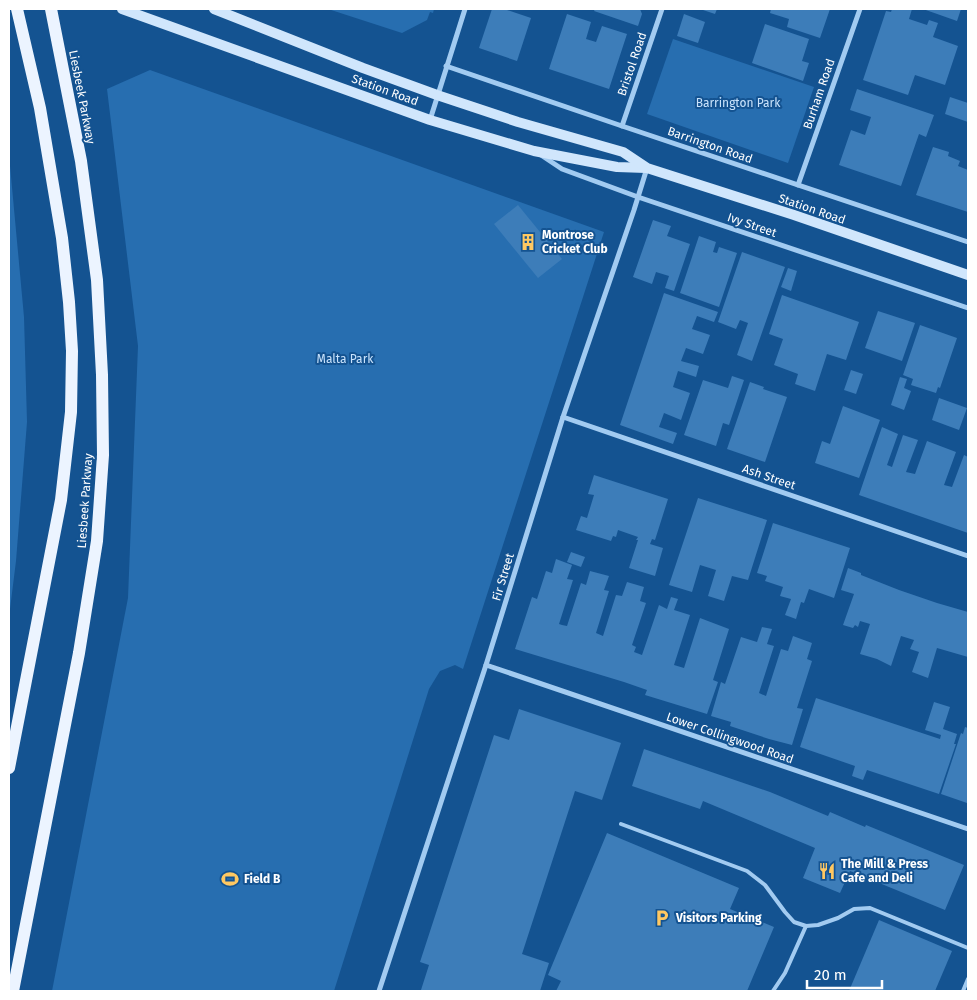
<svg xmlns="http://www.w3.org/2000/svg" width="977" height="1000" font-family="'Fira Sans',sans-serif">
  <rect width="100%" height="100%" fill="#145391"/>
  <g fill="#276eb0">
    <path d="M328,9H434L433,13L430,12L427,20L402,33Z"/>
    <path d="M673,39L814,87L788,163L647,114Z"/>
    <path d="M150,70L604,232L463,669L455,665L440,671L429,689L334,991H52L128,598L138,346L107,89Z"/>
    <path d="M9,155L24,317L27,422L16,561L9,617Z"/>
  </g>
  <g fill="#3d7db9">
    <path d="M492,9H504L531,18L517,61L479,48Z"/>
    <path d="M595,9H640L642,14L638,26L594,11Z"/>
    <path d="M700,9H717L715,14Z"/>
    <path d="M771,9H830L820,38L787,27L789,19L770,13Z"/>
    <path d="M892,9H912L909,19L927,25L929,20L938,23L933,37L958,46L945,85L915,75L908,95L863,80L886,11L891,12Z"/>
    <path d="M923,9H961L957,21Z"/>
    <path d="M567,14L591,22L586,39L596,42L602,26L627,34L609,89L549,69Z"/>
    <path d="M684,14L705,22L698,43L677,36Z"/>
    <path d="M765,24L809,39L802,61L809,63L803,81L752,63Z"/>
    <path d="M857,89L934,115L926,137L919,134L901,186L839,165L851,130L865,135L871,117L850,110Z"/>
    <path d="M950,97L968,103V122L945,114Z"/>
    <path d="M933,147L949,152L948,156L960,161L958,166L968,170V212L916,195Z"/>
    <path d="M518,205L562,259L538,278L494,224Z"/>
    <path d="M653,220L671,226L667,236L690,244L674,291L665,288L669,276L656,272L652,284L633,277Z"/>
    <path d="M699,236L716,242L713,252L717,253L719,247L737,253L719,307L680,293Z"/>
    <path d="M742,252L785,267L752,361L737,355L748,323L740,320L736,329L718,322Z"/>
    <path d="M788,268L797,271L791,291L781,287Z"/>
    <path d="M664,293L718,312L714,322L697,316L692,329L710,335L703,354L686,348L681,361L699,366L696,377L678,371L673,387L690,393L681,420L664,413L659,427L677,433L673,444L620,425Z"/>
    <path d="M782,295L859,322L846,360L827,354L815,391L795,384L798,374L774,365L783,339L769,334Z"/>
    <path d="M878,311L915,323L902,361L865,348Z"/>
    <path d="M920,325L957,338L940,388L938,387L936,393L911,385L913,379L903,375Z"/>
    <path d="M851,370L863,374L856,394L844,390Z"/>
    <path d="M732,376L744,380L729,425L723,423L716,446L684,435L703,380L728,388Z"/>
    <path d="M900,377L907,379L904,388L911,391L904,410L891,405Z"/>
    <path d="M750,382L764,387L763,389L787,397L765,462L727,449Z"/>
    <path d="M939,398L967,408L959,430L932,420Z"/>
    <path d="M843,406L880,420L859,478L815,463L822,441L830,444Z"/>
    <path d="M882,427L898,434L887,465L892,467L903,435L918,440L906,472L915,474L927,441L956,452L944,485L952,487L964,455L968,457V533L859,495Z"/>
    <path d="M594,475L668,499L655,540L652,539L650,544L663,548L655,576L629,568L638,540H636L638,537L618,530L616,537L613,536L611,541L576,530L581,516L587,518L594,495L588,494Z"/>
    <path d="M698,498L767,520L748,580L732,576L724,601L708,596L716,570L700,565L692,592L669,585Z"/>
    <path d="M773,523L850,548L834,598L809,589L804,603L801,602L796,619L785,615L791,599L780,596L783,587L765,581L767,576L757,573Z"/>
    <path d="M571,552L585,557L581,567L567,562Z"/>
    <path d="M556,559L572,565L567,579L573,580L559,624L562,625L567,626L581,583L586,585L590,571L609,576L604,590L609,591L596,633L603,636L616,595L622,596L627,582L644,587L640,601L646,603L632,645L636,647L634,652L642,655L659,605L667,609L671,597L678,599L674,610L690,615L674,665L684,668L700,618L729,629L713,680L718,682L707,714L645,695L647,690L624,682L515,649L532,597L537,599L546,571L552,573Z"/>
    <path d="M848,568L861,573V575L899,590L937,603L968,612V657L937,648L928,678L912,672L919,652L910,649L914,640L901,636L891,666L877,659L860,654L870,624L860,621L858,627L855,625L853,628L843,625L854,594L841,590Z"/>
    <path d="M762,627L772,629L767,644L774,646L759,693L766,696L781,649L788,651L793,636L812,643L807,659L812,661L797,708L803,709L792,745L769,739L730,726L731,722L711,716L721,682L725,684L741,637L757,642Z"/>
    <path d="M816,698L940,739L941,735L925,730L934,702L950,707L943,729L957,734L954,744H956L939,794L867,770L863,780L852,776L855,766L800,747Z"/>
    <path d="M519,709L621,743L602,800L575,791L522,954L549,963L540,991H425L421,990L429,965L420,962L494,735L509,740Z"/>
    <path d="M965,727L968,728V798L967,803L941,794L961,733L963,734Z"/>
    <path d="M644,749L770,792L828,816L830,812L865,827L866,825L964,865L945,910L850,871L840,893L803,878L815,848L703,801L700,809L632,786Z"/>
    <path d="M607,833L739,888L730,909L774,927L747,991H556L561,981L548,975Z"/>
    <path d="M879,920L952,951L935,991H849Z"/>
  </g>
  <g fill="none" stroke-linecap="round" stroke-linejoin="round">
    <g stroke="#a2cbf1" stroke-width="4">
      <path d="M621,824L747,871L765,885L785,912L794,922L806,926L818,925L838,918L854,909L870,908L968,948"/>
      <path d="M773,991L785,973L806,926"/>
      <path d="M963,991L968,979"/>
    </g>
    <g stroke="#a2cbf1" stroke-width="5">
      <path d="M446,66L622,126L968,242"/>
      <path d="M430,120L465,9"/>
      <path d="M622,126L662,9"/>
      <path d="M541,155L562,169L638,197L968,308"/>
      <path d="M798,185L860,9"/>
      <path d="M563,417L968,556"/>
      <path d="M486,665L968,829"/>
      <path d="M379,991L486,665L563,417L634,210L647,168"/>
    </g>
    <g stroke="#d0e6fc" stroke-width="10">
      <path d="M122,9L430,120L534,151L617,167L646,168"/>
      <path d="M214,9L363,68L437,95L518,122L623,152L647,168L794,215L968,275"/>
    </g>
    <g stroke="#ecf4ff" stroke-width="12">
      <path d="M9,768L61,500L71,412L72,351L69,302L62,238L40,108L17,9"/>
      <path d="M13,991L79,653L97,541L103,455L102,375L97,280L81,161L51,9"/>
    </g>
  </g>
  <defs>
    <g id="building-bare" transform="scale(1.35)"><path d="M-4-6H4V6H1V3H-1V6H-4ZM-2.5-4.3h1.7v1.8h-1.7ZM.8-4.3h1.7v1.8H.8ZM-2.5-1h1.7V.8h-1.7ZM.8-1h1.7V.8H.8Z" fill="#ffc862" stroke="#145391" stroke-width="2.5" paint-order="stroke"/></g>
    <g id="restaurant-bare" transform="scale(1.35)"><path d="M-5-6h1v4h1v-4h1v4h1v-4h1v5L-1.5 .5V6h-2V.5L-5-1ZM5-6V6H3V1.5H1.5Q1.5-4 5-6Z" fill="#ffc862" stroke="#145391" stroke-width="2.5" paint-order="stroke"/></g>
    <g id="stadium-bare" transform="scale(1.35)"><path d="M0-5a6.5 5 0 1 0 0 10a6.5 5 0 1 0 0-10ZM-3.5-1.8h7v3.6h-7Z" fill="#ffc862" stroke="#145391" stroke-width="2.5" paint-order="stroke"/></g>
    <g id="parking-bare" transform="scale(1.35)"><path d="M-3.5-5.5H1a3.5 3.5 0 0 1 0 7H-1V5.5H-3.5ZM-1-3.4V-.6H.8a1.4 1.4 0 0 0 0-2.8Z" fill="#ffc862" stroke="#145391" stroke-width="2.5" paint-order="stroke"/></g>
  </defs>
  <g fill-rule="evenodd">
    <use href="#building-bare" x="528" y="242"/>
    <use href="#restaurant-bare" x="827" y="871"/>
    <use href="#stadium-bare" x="230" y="879"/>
    <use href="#parking-bare" x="662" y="918"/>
  </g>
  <g text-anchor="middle" stroke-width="4" stroke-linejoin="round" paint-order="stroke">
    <g font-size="12" fill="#fff" stroke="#145391">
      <text transform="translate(632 64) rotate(-71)" y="4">Bristol Road</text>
      <text transform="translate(385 90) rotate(20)" y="4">Station Road</text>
      <text transform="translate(819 94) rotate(-71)" y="4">Burham Road</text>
      <text transform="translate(82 97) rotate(79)" y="4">Liesbeek Parkway</text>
      <text transform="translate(710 145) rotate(19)" y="4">Barrington Road</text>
      <text transform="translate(812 209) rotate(19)" y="4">Station Road</text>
      <text transform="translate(752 225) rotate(19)" y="4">Ivy Street</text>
      <text transform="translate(769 477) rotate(19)" y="4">Ash Street</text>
      <text transform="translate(85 501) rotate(-86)" y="4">Liesbeek Parkway</text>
      <text transform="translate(503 577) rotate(-73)" y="4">Fir Street</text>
      <text transform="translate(730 738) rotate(19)" y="4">Lower Collingwood Road</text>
    </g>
    <g font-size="12" fill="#c9e3fc" stroke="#145391">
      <text x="738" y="107">Barrington Park</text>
      <text x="345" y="363">Malta Park</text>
    </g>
    <g font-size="12" font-weight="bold" fill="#fff" stroke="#145391" text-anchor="start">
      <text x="542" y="239">Montrose<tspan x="542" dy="14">Cricket Club</tspan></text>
      <text x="841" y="868">The Mill &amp; Press<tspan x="841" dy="14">Cafe and Deli</tspan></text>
      <text x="244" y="883">Field B</text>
      <text x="676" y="922">Visitors Parking</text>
    </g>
  </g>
  <rect width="977" height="1000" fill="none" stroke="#ffffff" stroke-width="20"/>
  <path d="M807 980v8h75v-8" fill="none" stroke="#ffffff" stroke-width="2.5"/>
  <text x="814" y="980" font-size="15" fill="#ffffff" stroke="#145391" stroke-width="4" paint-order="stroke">20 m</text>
</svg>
